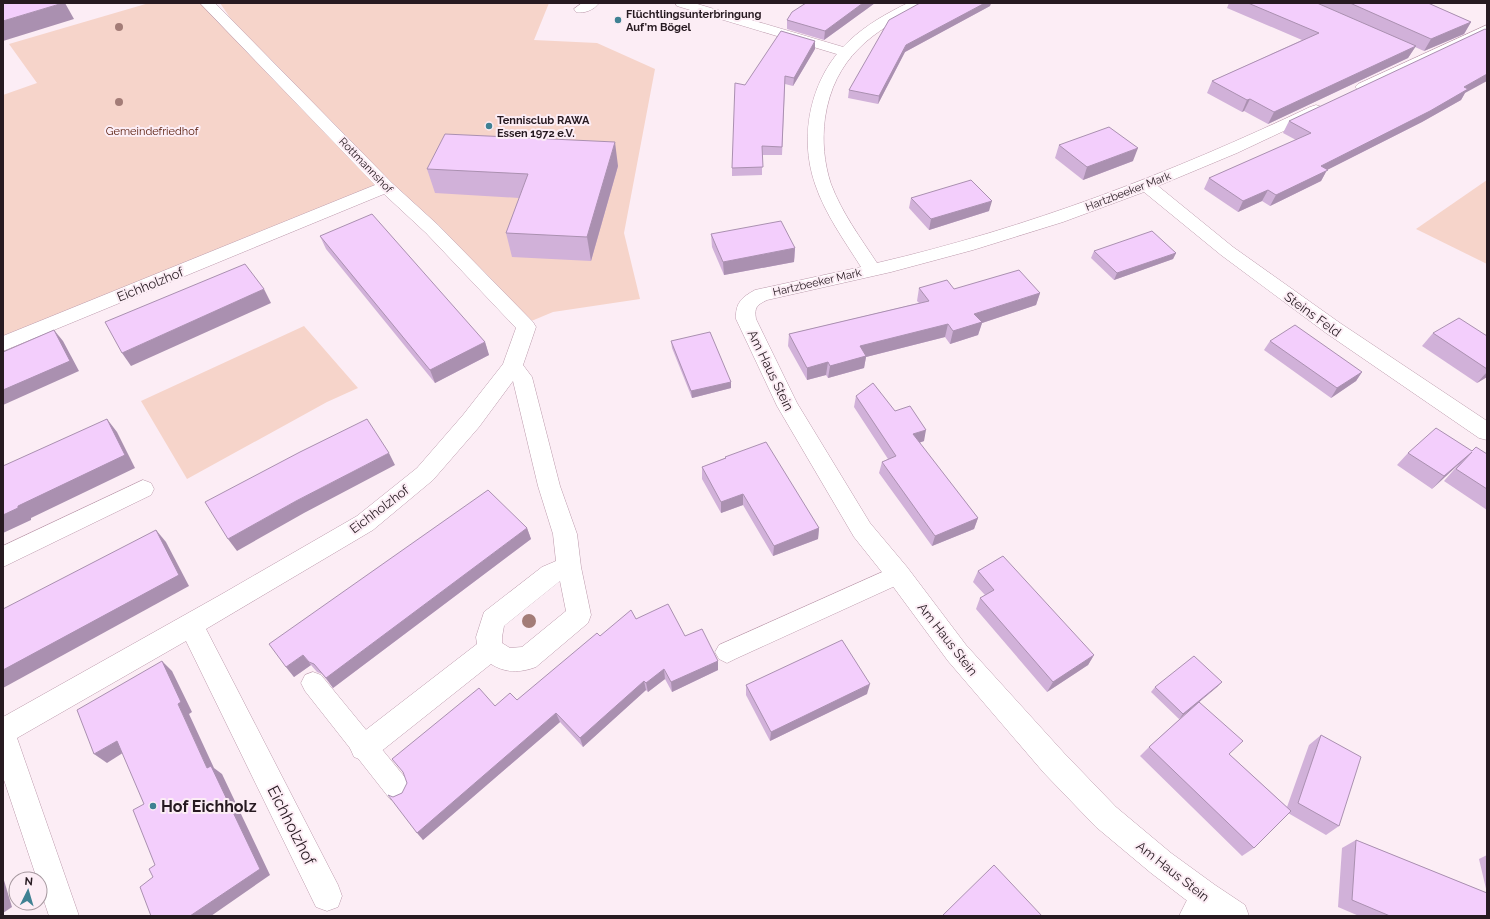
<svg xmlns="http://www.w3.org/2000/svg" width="1490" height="919" font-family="Raleway,sans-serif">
  <rect width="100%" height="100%" fill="#fcedf5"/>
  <g fill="#f6d4ca">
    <path d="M149,3H205L385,186L3,341V95L37,83L9,44Z"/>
    <path d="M220,3H549L534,40L597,43L655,69L624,233L640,299L553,312L529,322L239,31Z"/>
    <path d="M1487,180V264L1416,229Z"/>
    <path d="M304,326L358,388L327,402L187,479L141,401Z"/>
  </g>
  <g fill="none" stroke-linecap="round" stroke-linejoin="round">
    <g stroke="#bc9aac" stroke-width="1">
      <g id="lane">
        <path d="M675,3H694L850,49L852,52L850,55H840L677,6Z"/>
        <path d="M898,565L906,567L909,574L906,581L735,659L727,663L719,659L715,652L719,645Z"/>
        <path d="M313,672L321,675L408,781L412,790L408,799L399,803L390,799L305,691L301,683L305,675Z"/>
        <path d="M1204,882L1214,886L1218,896L1208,916H1179L1194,886Z"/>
      </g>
    </g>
    <g stroke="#bc9aac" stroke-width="1">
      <g id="street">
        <path d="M200,3H215L392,183L438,225L533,322L536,327L523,365L532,377L560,486L577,534L581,567L591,615L588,623L536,667C520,673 505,673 491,664L374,757L364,761L354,757L350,748L354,739L477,644L476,637L484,612L542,567L556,561L553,534L538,486L513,381L479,427L433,480L373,530L206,629L338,885L342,896L338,907L327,911L316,907L186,641L17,738L79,916H49L40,889V879H37L3,777V717L222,594L357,516L417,468L463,415L503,364L516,328L426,233L384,194L3,351V336L375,185ZM560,581L566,611L522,647L510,648L502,643V637L504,626Z"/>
        <path d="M582,3H599C594,10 584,14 576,12L574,9Z"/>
        <path d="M908,3H926L924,6C872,31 834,58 825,118C822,140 824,163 831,184C842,213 860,237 877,263C1028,228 1171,173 1310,107L1316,105L1322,107L1324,110L1322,113L1237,153L1158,186L1233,247L1340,323L1487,421V440L1479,438L1326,333L1221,255L1144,192L1063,222L973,250L891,272L767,300C757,305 754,307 756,319L797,403L870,523L907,567L966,645L1064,753L1116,807L1171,853L1215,885L1245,905L1249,916H1207L1151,873L1096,827L1044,773L948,661L889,581L854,537L777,406L736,319C735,303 742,297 755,290L861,267C844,240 825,214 815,184C798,135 811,76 849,41C866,25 887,13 908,3Z"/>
        <path d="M1487,25V34L1368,90L1363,92L1358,90L1355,87L1358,84Z"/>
        <path d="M143,480L151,483L154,489L151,495L3,567V546Z"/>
      </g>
    </g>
    <use href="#lane" fill="#fff" fill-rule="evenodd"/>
    <use href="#street" fill="#fff" fill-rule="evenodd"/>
  </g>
  <g fill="#a37c77">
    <circle cx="119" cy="27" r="4"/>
    <circle cx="119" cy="102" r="4"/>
    <circle cx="529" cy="621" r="7"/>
  </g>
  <g fill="#d1b1d9">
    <path d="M875,3L824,40L787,29V20Z"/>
    <path d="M920,3H991L990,6L905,52L878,104L848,98L849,90Z"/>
    <path d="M1229,3H1428L1471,22L1464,34L1424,51L1415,47L1408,58L1268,124L1244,111L1242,112L1207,93L1212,81L1302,40L1227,8Z"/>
    <path d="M815,49L793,86L785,84L782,155H762V175L732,176V168L745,85Z"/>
    <path d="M1465,93L1461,100L1422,122L1327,170L1321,181L1270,206L1262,201L1238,212L1204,189L1209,178L1296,140L1283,133L1289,121Z"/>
    <path d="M1059,145L1133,161L1083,180L1055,158Z"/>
    <path d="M618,166L591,261L512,257L506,233L519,198L435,193L427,169Z"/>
    <path d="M911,198L989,211L929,230L909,208Z"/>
    <path d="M711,234L795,248L794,262L724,275L712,247Z"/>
    <path d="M320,236L485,342L489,355L435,383L326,249Z"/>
    <path d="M1094,251L1176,253L1173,259L1114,280L1091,258Z"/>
    <path d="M919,288L954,289L1040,293L1036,305L982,323L978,335L950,344L945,337L866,357L864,368L828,378L826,375L807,380L788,346L789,334L919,303L917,301Z"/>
    <path d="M1433,333L1487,336V377L1477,383L1422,346Z"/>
    <path d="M671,341L731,382V388L692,398L672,348Z"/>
    <path d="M1270,341L1362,372L1356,381L1331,398L1264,350Z"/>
    <path d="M856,396L895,411L924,441L919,443L978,518L974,529L932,546L879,473L882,462L888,459L854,407Z"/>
    <path d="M1472,451L1487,454V510L1444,481L1459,464L1432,489L1397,465L1408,453Z"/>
    <path d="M725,457L819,528L818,539L773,556L743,505L721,513L702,479V467L725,458Z"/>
    <path d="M527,528L531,539L333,688L322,674L317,672L311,665L294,677L286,667Z"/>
    <path d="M978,571L1094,655L1088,665L1047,692L976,609L980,598L985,595L973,582Z"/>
    <path d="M636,619L685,636L718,661V670L672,692L665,679L648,692L646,690L583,747L560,722L423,840L393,797L402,793L495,706L517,700L600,636Z"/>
    <path d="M1222,682L1217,687L1199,702L1229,754L1287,807L1309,745L1321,735L1339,826L1326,835L1288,813L1254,848L1242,856L1140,756L1149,747L1195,705L1179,719L1151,692L1155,687Z"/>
    <path d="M746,685L867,694L770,741L746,695Z"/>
    <path d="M1356,840L1487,893L1479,859L1487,855V916H1359L1338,907L1342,848Z"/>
  </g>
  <g fill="#aa90b0">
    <path d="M63,3H65L74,19L3,41V21Z"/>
    <path d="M863,3H875L824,40L825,31Z"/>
    <path d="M985,3H991L990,6L905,52L878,104L879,96L906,45Z"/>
    <path d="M1471,22L1464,34L1424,51L1431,39Z"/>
    <path d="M815,41V49L793,86L794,78Z"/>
    <path d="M1416,46L1408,58L1268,124L1274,112Z"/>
    <path d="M1487,74V81L1465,93L1461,100L1422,122L1327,170L1321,181L1270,206L1276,195L1321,166Z"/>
    <path d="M1250,99L1244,111L1242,112L1247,100Z"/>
    <path d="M615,142L618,166L591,261L587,237Z"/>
    <path d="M1138,148L1133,161L1083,180L1087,167Z"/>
    <path d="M1268,190L1262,201L1238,212L1243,201Z"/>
    <path d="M992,201L989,211L929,230L931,219Z"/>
    <path d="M795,248L794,262L724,275L723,262Z"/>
    <path d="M1176,253L1173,259L1114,280L1117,273Z"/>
    <path d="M264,289L271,303L131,366L122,353Z"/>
    <path d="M1040,293L1036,305L982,323L978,335L950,344L953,331L974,314Z"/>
    <path d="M948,324L945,337L866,357L864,368L828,378L830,366L860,346Z"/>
    <path d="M54,330L63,341L79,371L3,405V390Z"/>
    <path d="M485,342L489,355L435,383L430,370Z"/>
    <path d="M828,362L826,375L807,380V368Z"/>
    <path d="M1362,372L1356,381L1331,398L1337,388Z"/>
    <path d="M1487,372V377L1477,383Z"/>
    <path d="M731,382V388L692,398L691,391Z"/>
    <path d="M107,419L117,432L135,468L31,518V520L3,533V515L18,506Z"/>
    <path d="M926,430L924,441L910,446L913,434Z"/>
    <path d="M1472,452L1459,464L1432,489L1444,476Z"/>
    <path d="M389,453L395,465L304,513L237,551L228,539L296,501Z"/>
    <path d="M743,494V505L721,513V502Z"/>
    <path d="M978,518L974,529L932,546L935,536Z"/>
    <path d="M527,528L531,539L333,688L326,678Z"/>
    <path d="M819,528L818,539L773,556L774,546Z"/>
    <path d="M156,530L166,542L189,586L3,688V670Z"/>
    <path d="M303,655L311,665L294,677L286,667Z"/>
    <path d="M1094,655L1088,665L1047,692L1053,682Z"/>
    <path d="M162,661L172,671L192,712L189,714L214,768L222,774L270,875L211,916H190L207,768L178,704Z"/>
    <path d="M718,661V670L672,692L671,682Z"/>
    <path d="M664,669L665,679L648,692L646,683Z"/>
    <path d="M644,681L646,690L583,747L580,738Z"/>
    <path d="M1222,682L1217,687L1179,719L1183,714Z"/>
    <path d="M870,684L867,694L770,741L771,732Z"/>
    <path d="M556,713L560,722L423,840L417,833Z"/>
    <path d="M117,741L129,749L107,763L94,754Z"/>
    <path d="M3,877L12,907L3,913Z"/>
  </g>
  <g fill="#f3cefc" stroke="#aa90b0">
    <path d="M3,3H63L3,21Z"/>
    <path d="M806,3H863L825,31L787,20L792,12Z"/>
    <path d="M920,3H985L906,45L879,96L849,90L889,20Z"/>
    <path d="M1248,3H1317L1416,46L1274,112L1250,99L1247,100L1212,81L1319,33Z"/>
    <path d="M1350,3H1428L1471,22L1431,39Z"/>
    <path d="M1485,29L1487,30V74L1464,87L1468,89L1430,111L1321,166L1328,170L1276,195L1268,190L1243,201L1209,178L1311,133L1289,121Z"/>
    <path d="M781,31L815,41L794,78L785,76L782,147L762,146L763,167L732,168L735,83L745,85Z"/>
    <path d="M1109,127L1138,148L1087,167L1059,145Z"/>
    <path d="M445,134L615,142L587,237L506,233L528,174L427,169Z"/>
    <path d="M971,180L992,201L931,219L911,198Z"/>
    <path d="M372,214L485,342L430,370L320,236Z"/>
    <path d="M781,221L795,248L723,262L711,234Z"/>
    <path d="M1152,231L1176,253L1117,273L1094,251Z"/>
    <path d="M245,264L264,289L122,353L105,322Z"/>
    <path d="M1019,270L1040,293L974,314L982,322L953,331L948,324L860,346L866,356L830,366L828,362L807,368L789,334L929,301L919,288L947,280L954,289Z"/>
    <path d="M1459,318L1487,336V369L1433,333Z"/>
    <path d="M1295,325L1362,372L1337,388L1270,341Z"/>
    <path d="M54,330L70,361L3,390V352Z"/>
    <path d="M710,332L731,382L691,391L671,341Z"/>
    <path d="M873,383L895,411L910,406L926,430L913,434L978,518L935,536L882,462L896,456L856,396Z"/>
    <path d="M107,419L125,455L18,506V508L3,515V466Z"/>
    <path d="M367,419L389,453L296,501L228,539L205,502L300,452Z"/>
    <path d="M1436,428L1472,451L1476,447L1487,454V489L1456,469L1472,452L1444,476L1408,453Z"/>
    <path d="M766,442L819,528L774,546L743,494L721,502L702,467L726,458L725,457Z"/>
    <path d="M488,490L527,528L326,678L314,664L309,662L303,655L286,667L269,644Z"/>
    <path d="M156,530L179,575L3,670V609Z"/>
    <path d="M1003,556L1094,655L1053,682L980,598L994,590L978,571Z"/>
    <path d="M668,604L685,636L702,629L718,661L671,682L664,669L646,683L644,681L580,738L556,713L417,833L388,795L393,797L402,793L407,783L403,772L392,759L479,688L495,706L510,693L517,700L597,633L600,636L631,610L636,619Z"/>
    <path d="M842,640L870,684L771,732L746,685Z"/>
    <path d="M1194,656L1222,682L1183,714L1155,687Z"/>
    <path d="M162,661L181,702L178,704L207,768L211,766L260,869L190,916H151L140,887L153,877L149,869L155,865L133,810L144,804L117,741L94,754L77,710Z"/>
    <path d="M1199,702L1243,741L1229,754L1291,811L1254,848L1149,747Z"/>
    <path d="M1321,735L1361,757L1339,826L1298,803Z"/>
    <path d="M1356,840L1487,893V916H1390L1352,900Z"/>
    <path d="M994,865L1042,916H942Z"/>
  </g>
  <g fill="#3f8193" stroke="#fcedf5" stroke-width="1.5">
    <circle cx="618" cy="20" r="4"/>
    <circle cx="489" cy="126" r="4"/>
    <circle cx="153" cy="806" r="4"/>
  </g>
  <g text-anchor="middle" stroke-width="4" stroke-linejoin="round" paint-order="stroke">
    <g font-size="11" font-weight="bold" fill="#271a21" stroke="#fcedf5" text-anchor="start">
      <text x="626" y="18">Flüchtlingsunterbringung<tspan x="626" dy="13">Auf'm Bögel</tspan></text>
      <text x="497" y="124">Tennisclub RAWA<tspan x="497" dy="13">Essen 1972 e.V.</tspan></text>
    </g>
    <g font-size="11" fill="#5b2010" stroke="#fcedf5">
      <text x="152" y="135">Gemeindefriedhof</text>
    </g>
    <g font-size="11" fill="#271a21" stroke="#fcedf5">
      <text transform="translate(366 165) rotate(46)" y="4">Rottmannshof</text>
      <text transform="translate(1128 191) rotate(-21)" y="4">Hartzbeeker Mark</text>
      <text transform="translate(817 282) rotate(-13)" y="4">Hartzbeeker Mark</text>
    </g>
    <g font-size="13" fill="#271a21" stroke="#fcedf5">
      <text transform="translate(150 284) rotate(-22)" y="5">Eichholzhof</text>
      <text transform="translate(1313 314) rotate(36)" y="5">Steins Feld</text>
      <text transform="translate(771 370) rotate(64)" y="5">Am Haus Stein</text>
      <text transform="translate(379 509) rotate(-37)" y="5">Eichholzhof</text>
      <text transform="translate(948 639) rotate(52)" y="5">Am Haus Stein</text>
      <text transform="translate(1173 871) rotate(38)" y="5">Am Haus Stein</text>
    </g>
    <g font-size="16" font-weight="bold" fill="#271a21" stroke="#fcedf5" text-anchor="start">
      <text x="161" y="812">Hof Eichholz</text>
    </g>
    <g font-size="16" fill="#271a21" stroke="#fcedf5">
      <text transform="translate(292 825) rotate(63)" y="6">Eichholzhof</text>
    </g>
  </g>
  <rect width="1490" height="919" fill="none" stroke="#271a21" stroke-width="8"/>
  <g transform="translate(28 891) rotate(5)"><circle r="19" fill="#fcedf5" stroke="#a799a0"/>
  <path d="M0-3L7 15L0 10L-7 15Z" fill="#3f8193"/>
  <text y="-6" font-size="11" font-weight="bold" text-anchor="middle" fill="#271a21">N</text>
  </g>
</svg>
